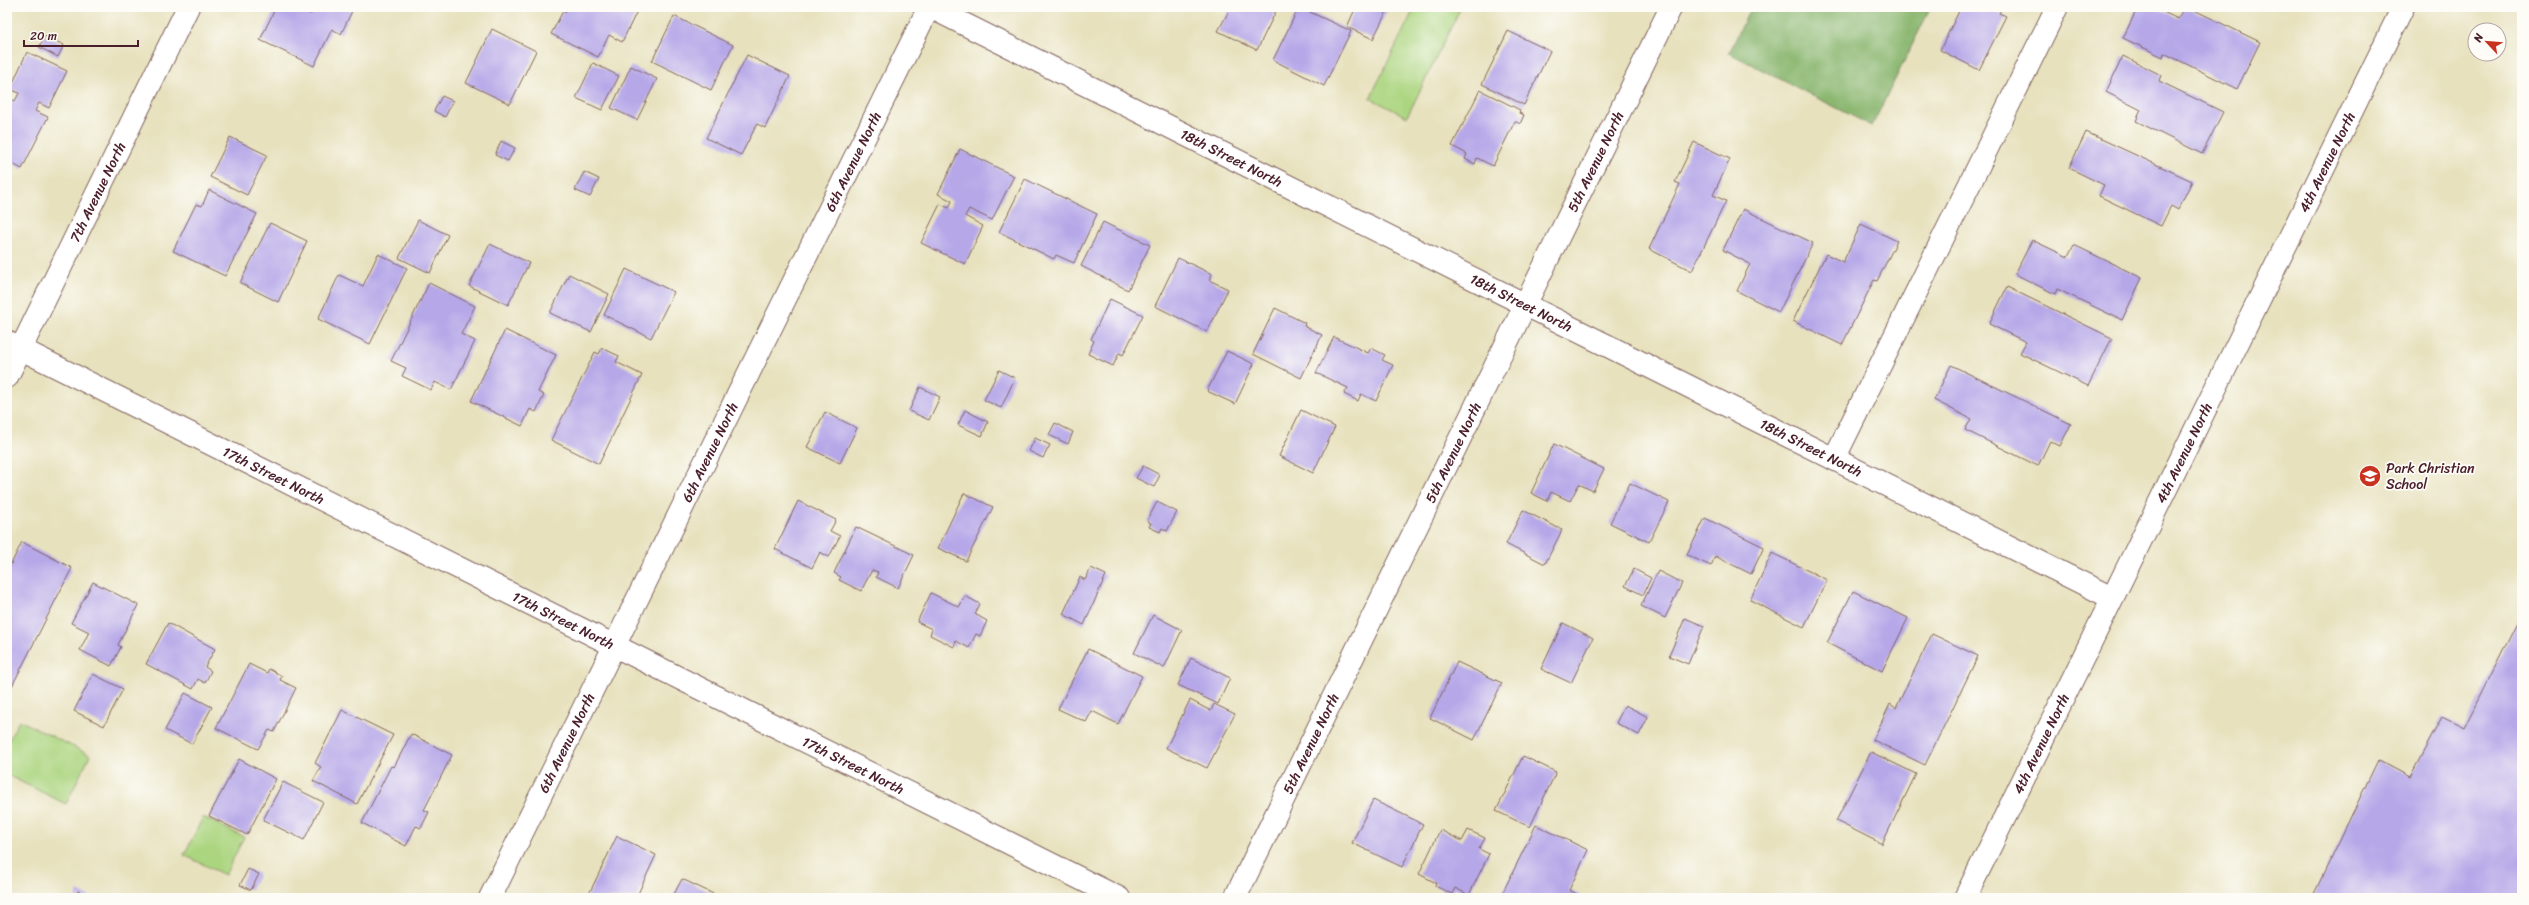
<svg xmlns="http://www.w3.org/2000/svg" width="2529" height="905" font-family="Sriracha,sans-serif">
  <rect width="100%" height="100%" fill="#fdfcf7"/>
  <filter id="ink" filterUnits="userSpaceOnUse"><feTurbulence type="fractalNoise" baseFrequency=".025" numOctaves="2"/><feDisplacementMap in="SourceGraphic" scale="8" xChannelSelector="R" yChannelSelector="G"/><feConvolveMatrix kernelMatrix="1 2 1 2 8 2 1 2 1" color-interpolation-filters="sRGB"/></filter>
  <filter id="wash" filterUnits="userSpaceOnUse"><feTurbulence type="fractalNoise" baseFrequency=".012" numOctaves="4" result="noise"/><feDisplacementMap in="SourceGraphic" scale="16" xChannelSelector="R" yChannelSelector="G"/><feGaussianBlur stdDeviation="0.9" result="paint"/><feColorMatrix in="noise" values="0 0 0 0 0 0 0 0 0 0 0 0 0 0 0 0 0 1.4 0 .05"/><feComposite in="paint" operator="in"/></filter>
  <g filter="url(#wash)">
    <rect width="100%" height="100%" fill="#e7e1bd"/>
    <g fill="#acd580" stroke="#7b7a56">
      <path d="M1415,7H1461L1407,117L1370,98Z"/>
      <path d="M19,720L90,755L66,804L7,775V744Z"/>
      <path d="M203,817L244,837L225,875L184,855Z"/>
    </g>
    <path fill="#89b66e" stroke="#6a6a4c" d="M1751,7H1931L1872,126L1729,53Z"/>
    <g id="blocks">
      <g fill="#b6a7e8">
        <path d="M276,7H296L311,14L314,7H343L352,11L341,34L332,29L314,66L260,40Z"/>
        <path d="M496,7H510L504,11Z"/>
        <path d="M567,7H639L622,42L609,35L598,57L551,34L563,11L565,12Z"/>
        <path d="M1231,7H1278L1257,50L1218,31Z"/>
        <path d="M1299,7L1351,31L1324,86L1273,60Z"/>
        <path d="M1356,7H1389L1373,39L1347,27Z"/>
        <path d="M1961,7H2002L1999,13L2006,16L1979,70L1940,50Z"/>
        <path d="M2138,7H2153L2178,19L2184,7H2188L2260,42L2237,89L2164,53L2163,57L2123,38Z"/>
        <path d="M674,16L733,45L711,90L652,61Z"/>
        <path d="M492,29L536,51L510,104L466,83Z"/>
        <path d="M1508,31L1550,51L1524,105L1482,84Z"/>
        <path d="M45,36L64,45L58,57L39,47Z"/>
        <path d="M27,52L67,71L49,108L39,103L35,111L48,117L22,169L7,161V97L15,101L19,93L10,89Z"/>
        <path d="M747,55L790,76L765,128L757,124L741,155L706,138Z"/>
        <path d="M2123,56L2161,75L2159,81L2223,112L2202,154L2136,121L2141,110L2106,92Z"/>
        <path d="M593,63L619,76L602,110L576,98Z"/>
        <path d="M631,66L657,79L637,120L611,108Z"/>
        <path d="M1480,90L1520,110L1519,113L1524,115L1520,124L1515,121L1493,166L1477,158L1475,164L1465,159L1467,154L1452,146Z"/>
        <path d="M442,96L453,101L445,117L434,111Z"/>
        <path d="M2086,132L2192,181L2178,210L2171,206L2161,226L2099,196L2104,185L2069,168Z"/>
        <path d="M230,137L267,155L247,195L210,177Z"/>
        <path d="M501,141L515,148L508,161L495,155Z"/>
        <path d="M1694,142L1730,159L1713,195L1726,201L1692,271L1649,249L1680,184L1675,182Z"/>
        <path d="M960,149L1014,176L992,220L969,209L965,216L983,226L965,264L921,243L940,204L949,208L952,201L938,194Z"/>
        <path d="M584,172L599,179L590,197L575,190Z"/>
        <path d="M1025,179L1097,214L1074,263L1056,255L1054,259L999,232Z"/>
        <path d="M209,190L257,214L225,276L173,251L196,204L202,206Z"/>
        <path d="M1743,209L1813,243L1779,312L1737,291L1750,264L1723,250Z"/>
        <path d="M418,220L448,235L430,273L399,258Z"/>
        <path d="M1103,222L1150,245L1128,290L1081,266Z"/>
        <path d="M270,223L307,241L278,302L240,283Z"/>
        <path d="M1861,224L1897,241L1877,281L1874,280L1842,345L1793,321L1826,254L1843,262Z"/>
        <path d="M2032,240L2068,257L2074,245L2142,278L2122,320L2057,289L2055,294L2015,274Z"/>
        <path d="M490,244L529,263L508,305L469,286Z"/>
        <path d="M378,254L407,268L370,344L318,319L339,275L363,286Z"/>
        <path d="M1178,258L1212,274L1209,280L1228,289L1207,332L1155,306Z"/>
        <path d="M626,269L674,292L651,338L604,315Z"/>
        <path d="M569,274L609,294L591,332L550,313Z"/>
        <path d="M429,283L475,306L461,334L475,341L451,390L435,382L431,390L402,376L406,368L391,361Z"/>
        <path d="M2007,287L2112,338L2088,386L2020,353L2026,342L1989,324Z"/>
        <path d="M1110,299L1143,315L1123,355L1119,353L1113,366L1088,354L1094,341L1091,339Z"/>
        <path d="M1275,308L1305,323L1304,326L1322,335L1301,378L1253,354Z"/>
        <path d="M505,330L556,355L538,392L544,395L536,412L530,409L522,426L471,401Z"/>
        <path d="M1334,337L1368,353L1371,348L1385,355L1382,360L1393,365L1376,401L1361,394L1358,401L1344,394L1348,388L1316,373Z"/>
        <path d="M602,348L619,356L616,362L642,375L599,464L551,440L595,352L599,354Z"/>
        <path d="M1227,351L1254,364L1235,404L1207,391Z"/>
        <path d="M1951,365L2071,424L2060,446L2050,441L2038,466L1965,430L1971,419L1934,400Z"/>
        <path d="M999,370L1015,378L1001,408L984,400Z"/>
        <path d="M920,387L940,397L929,420L909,411Z"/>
        <path d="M965,410L988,422L982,436L958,425Z"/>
        <path d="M1301,410L1335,427L1313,473L1279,456Z"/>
        <path d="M825,412L857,428L840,463L807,447Z"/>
        <path d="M1055,423L1073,432L1068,444L1049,435Z"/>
        <path d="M1035,438L1050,445L1043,458L1029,451Z"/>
        <path d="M1554,444L1604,469L1593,491L1579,484L1570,501L1551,492L1547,501L1531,493Z"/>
        <path d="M1143,466L1160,475L1154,487L1136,478Z"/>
        <path d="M1630,483L1669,502L1649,542L1610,523Z"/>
        <path d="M964,493L993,507L966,561L938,548Z"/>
        <path d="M798,501L836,520L830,531L840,536L829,557L820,552L812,568L775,549Z"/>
        <path d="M1157,502L1177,512L1167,531L1162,528L1160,532L1149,527L1151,523L1147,521Z"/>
        <path d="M1523,510L1562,530L1545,564L1506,544Z"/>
        <path d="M1705,518L1764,547L1751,574L1715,556L1711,566L1687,555Z"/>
        <path d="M856,527L914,555L898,588L876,577L878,572L872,570L861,591L839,580L841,577L834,573Z"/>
        <path d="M22,542L72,568L10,690L7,689V572Z"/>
        <path d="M1772,553L1827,580L1804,627L1750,600Z"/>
        <path d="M1091,568L1106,575L1084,625L1063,614L1080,577L1085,580Z"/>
        <path d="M1634,569L1651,578L1643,595L1625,586Z"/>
        <path d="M1658,571L1682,583L1665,618L1641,606Z"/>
        <path d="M93,582L138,605L118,645L121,647L111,666L80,650L89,632L71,623Z"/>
        <path d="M1853,591L1908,618L1882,671L1827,643Z"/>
        <path d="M931,593L959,607L965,596L980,604L975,614L987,621L980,636L976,634L969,648L956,641L954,647L930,635L932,629L917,622Z"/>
        <path d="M2522,612V898H2312L2378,760L2410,777L2442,717L2464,728Z"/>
        <path d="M1153,615L1182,630L1164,668L1134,653Z"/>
        <path d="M1685,618L1704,626L1688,664L1669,656Z"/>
        <path d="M168,623L215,649L205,667L211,671L205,683L198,679L193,689L146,664Z"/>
        <path d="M1563,623L1593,638L1571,683L1541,669Z"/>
        <path d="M1932,634L1978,656L1925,765L1873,740L1890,704L1896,708Z"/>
        <path d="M1088,649L1142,676L1118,724L1092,711L1086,722L1058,709Z"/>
        <path d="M1191,658L1230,678L1218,704L1178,685Z"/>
        <path d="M1457,662L1502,683L1474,740L1430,718Z"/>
        <path d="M249,664L267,673L269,669L282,676L280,680L296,688L274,732L269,730L258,749L216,728Z"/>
        <path d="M93,674L123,689L104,726L74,711Z"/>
        <path d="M185,693L212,707L192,744L165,730Z"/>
        <path d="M1190,700L1211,711L1214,704L1235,714L1207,768L1166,748Z"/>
        <path d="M1625,705L1648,717L1639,735L1616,723Z"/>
        <path d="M342,710L393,735L357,804L313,781L321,767L315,763Z"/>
        <path d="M411,734L452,755L424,810L429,812L421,828L416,826L406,846L362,823L391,766L394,767Z"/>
        <path d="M1871,752L1916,774L1882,844L1836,821Z"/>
        <path d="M1523,756L1556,772L1530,827L1496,811Z"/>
        <path d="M239,759L276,779L247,835L209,816Z"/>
        <path d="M283,782L323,802L304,840L263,820Z"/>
        <path d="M1373,800L1423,824L1402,867L1352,843Z"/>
        <path d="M1536,825L1588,850L1569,890L1585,898H1500Z"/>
        <path d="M1440,830L1462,841L1468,830L1485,838L1479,849L1489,854L1469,895L1455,888L1452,894L1435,886L1436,883L1419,874Z"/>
        <path d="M617,836L656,855L636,898H587Z"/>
        <path d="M248,869L259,874L251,890L240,885Z"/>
        <path d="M682,879L722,898H672Z"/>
        <path d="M78,891L92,898H75Z"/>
      </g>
    </g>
  </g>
  <g filter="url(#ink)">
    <use href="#blocks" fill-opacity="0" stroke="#81635e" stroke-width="1"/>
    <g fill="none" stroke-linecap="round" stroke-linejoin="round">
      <g stroke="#81635e" stroke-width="24">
        <g id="minor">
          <path id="s1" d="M930,7L2112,598"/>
          <path id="s2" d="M7,342L1119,898"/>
          <path id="s3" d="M7,377L188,7"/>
          <path d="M1834,459L2057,7"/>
          <path id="s4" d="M490,898L929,7"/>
          <path id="s5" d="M1235,898L1671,7"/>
          <path id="s6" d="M1965,898L2403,7"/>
        </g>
      </g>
      <use href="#minor" stroke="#fff" stroke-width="22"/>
    </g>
  </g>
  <defs>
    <g id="school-disc" transform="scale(1.15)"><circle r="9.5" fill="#c8321e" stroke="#fdfcf7"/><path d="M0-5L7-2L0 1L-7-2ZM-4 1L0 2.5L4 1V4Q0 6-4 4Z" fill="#fff"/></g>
  </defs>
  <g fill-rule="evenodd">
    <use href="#school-disc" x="2370" y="476"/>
  </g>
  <g text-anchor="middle" stroke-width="3.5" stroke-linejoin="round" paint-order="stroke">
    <g font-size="14" fill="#4a1f2b" stroke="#fdfcf7">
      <text dy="5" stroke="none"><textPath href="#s1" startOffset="337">18th Street North</textPath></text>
      <text dy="5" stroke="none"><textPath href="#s5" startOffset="820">5th Avenue North</textPath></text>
      <text dy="5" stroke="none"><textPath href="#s4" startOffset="821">6th Avenue North</textPath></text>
      <text dy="5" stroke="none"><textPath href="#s6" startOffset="820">4th Avenue North</textPath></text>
      <text dy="5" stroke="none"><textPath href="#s3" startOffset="206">7th Avenue North</textPath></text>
      <text dy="5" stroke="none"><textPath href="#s1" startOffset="661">18th Street North</textPath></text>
      <text dy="5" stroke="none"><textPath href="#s1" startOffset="985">18th Street North</textPath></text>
      <text dy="5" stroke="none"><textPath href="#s4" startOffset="497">6th Avenue North</textPath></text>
      <text dy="5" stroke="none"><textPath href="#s6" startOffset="496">4th Avenue North</textPath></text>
      <text dy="5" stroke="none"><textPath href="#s5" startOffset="496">5th Avenue North</textPath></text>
      <text dy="5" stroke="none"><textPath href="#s2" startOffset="298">17th Street North</textPath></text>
      <text dy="5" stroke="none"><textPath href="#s2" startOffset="622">17th Street North</textPath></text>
      <text dy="5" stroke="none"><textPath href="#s4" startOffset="173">6th Avenue North</textPath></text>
      <text dy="5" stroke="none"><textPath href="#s6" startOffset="172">4th Avenue North</textPath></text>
      <text dy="5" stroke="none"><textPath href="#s5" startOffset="172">5th Avenue North</textPath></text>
      <text dy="5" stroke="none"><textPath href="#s2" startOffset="946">17th Street North</textPath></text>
    </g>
    <g font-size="14" fill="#4a1f2b" stroke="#fdfcf7" text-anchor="start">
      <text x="2386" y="473">Park Christian<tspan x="2386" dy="16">School</tspan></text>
    </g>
  </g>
  <rect width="2529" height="905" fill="none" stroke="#fdfcf7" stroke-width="24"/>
  <g transform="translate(2487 42) rotate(296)"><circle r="19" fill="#fdfcf7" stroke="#b5a4a5"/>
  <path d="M0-3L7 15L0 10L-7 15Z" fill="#c8321e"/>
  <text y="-6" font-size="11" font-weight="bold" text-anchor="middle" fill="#4a1f2b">N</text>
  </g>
  <path d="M24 40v6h114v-6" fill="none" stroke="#4a1f2b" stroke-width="2"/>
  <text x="30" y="40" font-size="12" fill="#4a1f2b" stroke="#fdfcf7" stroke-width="3" paint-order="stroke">20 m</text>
</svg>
